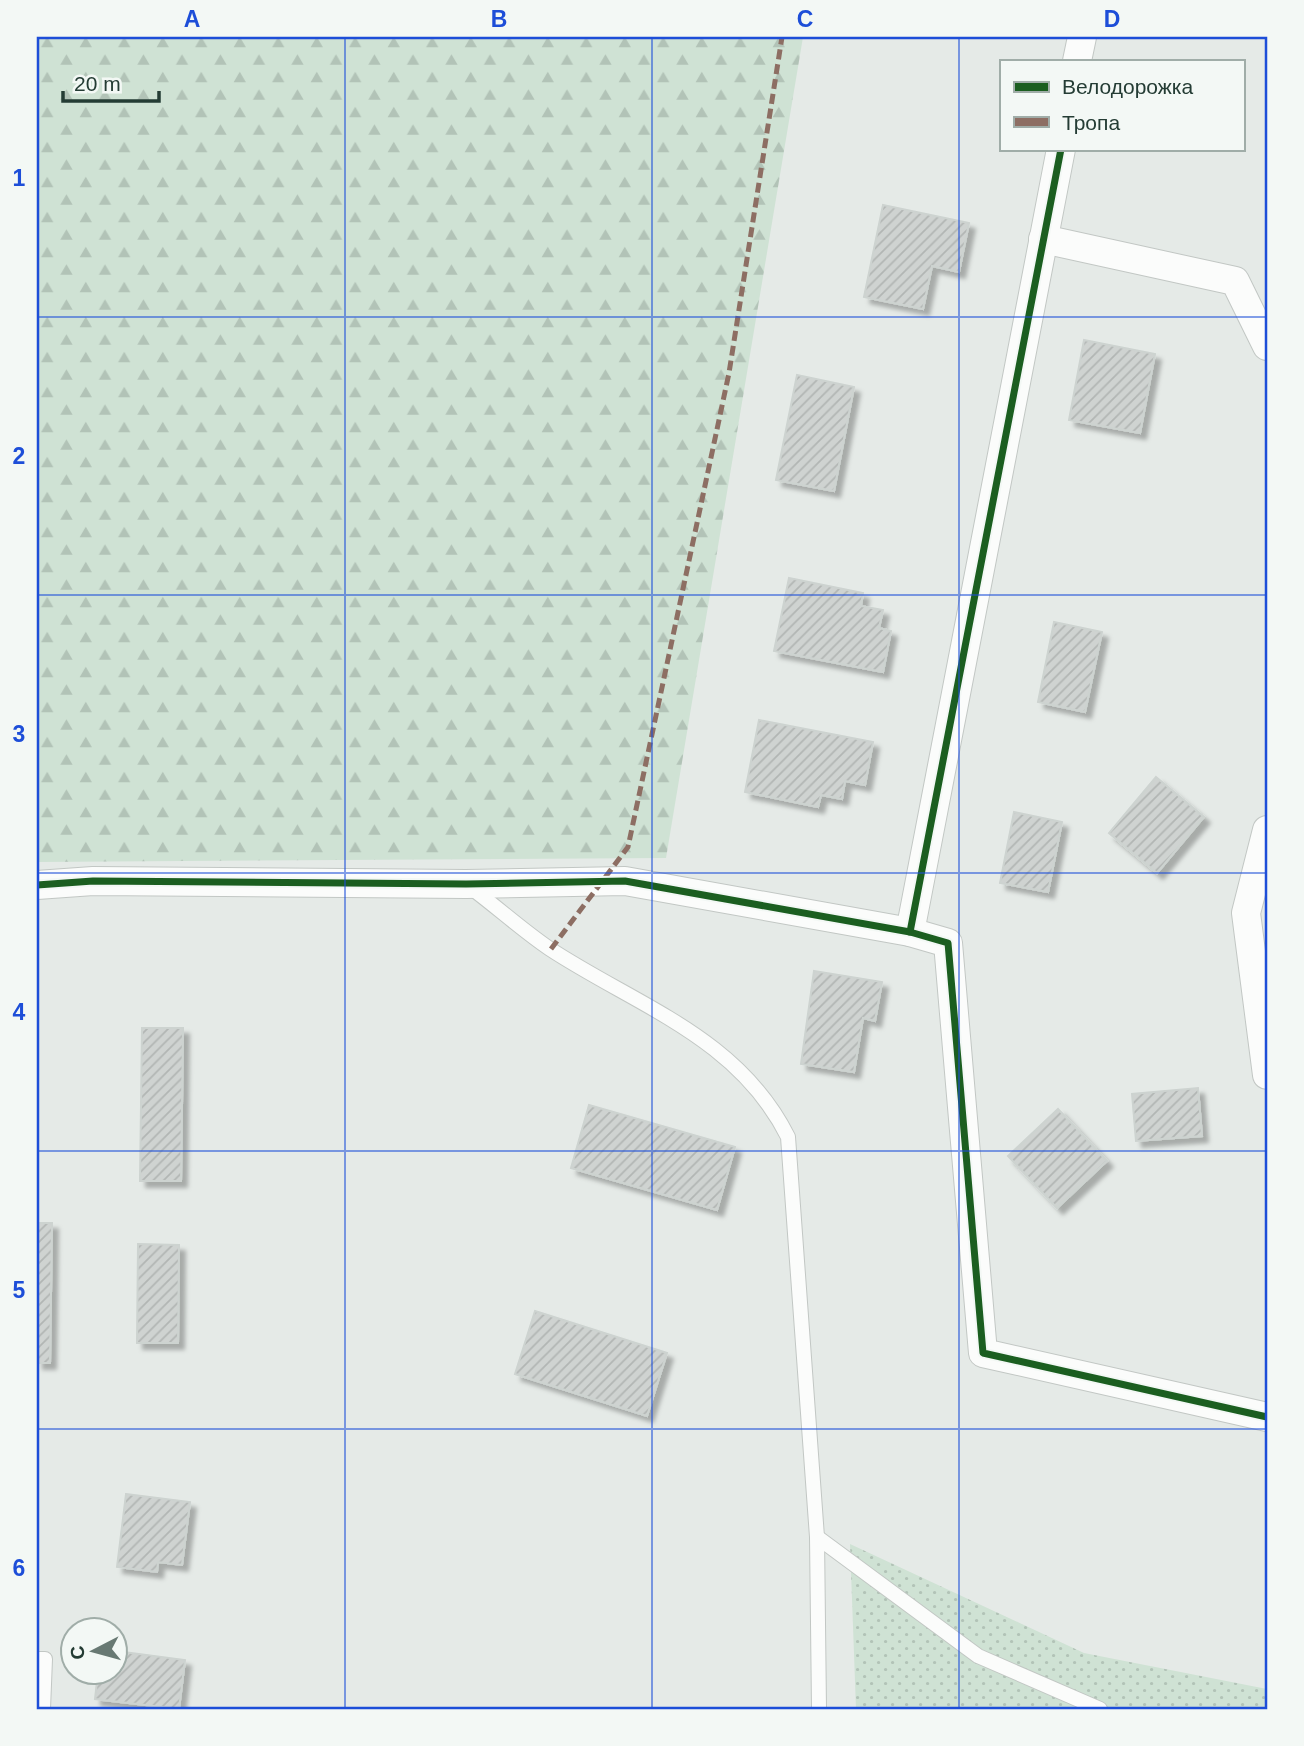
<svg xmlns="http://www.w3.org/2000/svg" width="1304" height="1746" font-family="Arial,sans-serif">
  <defs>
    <pattern id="grass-dots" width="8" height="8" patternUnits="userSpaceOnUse" patternTransform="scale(1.75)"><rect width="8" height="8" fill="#cfe2d4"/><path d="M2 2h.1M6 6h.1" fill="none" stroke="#b2c3b7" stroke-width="1.8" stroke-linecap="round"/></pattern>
    <pattern id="forest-firs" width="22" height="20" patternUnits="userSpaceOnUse" patternTransform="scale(1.75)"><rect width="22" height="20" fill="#cfe2d4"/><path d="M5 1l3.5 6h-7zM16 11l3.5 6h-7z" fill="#b2c3b7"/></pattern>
    <pattern id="building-hatch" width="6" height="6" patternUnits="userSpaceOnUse" patternTransform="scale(1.75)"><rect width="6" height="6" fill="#cfd3d1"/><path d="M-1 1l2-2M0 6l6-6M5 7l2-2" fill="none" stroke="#b2b6b4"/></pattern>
    <filter id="shadow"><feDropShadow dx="6" dy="6" stdDeviation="2" flood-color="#0004"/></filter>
  </defs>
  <rect width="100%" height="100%" fill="#e5eae7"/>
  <path fill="url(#grass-dots)" d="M850,1544L1084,1653L1267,1689V1709H856Z"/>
  <path fill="url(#forest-firs)" d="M37,37H803L666,858L38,862Z"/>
  <g fill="url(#building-hatch)" stroke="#cdd3d0" stroke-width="2" filter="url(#shadow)">
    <path d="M883,205L969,223L959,272L932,266L923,309L864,297Z"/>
    <path d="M1084,340L1155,354L1140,433L1069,420Z"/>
    <path d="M797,375L854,387L834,491L776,480Z"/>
    <path d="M789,578L863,593L861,606L883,610L879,628L891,631L883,672L774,651Z"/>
    <path d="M1054,622L1102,632L1085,712L1038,702Z"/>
    <path d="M759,720L873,742L865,785L845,781L842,799L821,795L818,807L745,792Z"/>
    <path d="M1156,777L1204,817L1157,873L1109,833Z"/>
    <path d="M1014,812L1062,822L1048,892L1000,883Z"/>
    <path d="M814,971L882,982L875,1021L863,1018L854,1072L801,1064Z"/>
    <path d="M142,1028H183L181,1181H140Z"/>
    <path d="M1198,1088L1202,1136L1136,1141L1132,1094Z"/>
    <path d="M589,1105L735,1147L717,1210L571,1168Z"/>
    <path d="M1058,1109L1107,1161L1057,1208L1008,1156Z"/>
    <path d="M37,1223H52L50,1363H37Z"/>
    <path d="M138,1244L179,1245L178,1343H137Z"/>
    <path d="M535,1311L667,1353L647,1416L515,1374Z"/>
    <path d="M126,1494L190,1502L182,1565L158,1562L157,1572L117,1567Z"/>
    <path d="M116,1651L185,1660L179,1709L95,1699L98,1672H116Z"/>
  </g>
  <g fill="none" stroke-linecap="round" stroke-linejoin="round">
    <g stroke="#c2c7c4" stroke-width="16">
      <g id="lane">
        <path d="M470,887C497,907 522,930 550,949C637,1006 738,1037 788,1137L817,1537L819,1709"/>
        <path d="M817,1537L978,1656L1100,1709"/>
        <path d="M37,1659H45L43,1709"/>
      </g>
    </g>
    <g stroke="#c2c7c4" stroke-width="30">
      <g id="street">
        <path d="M1077,61L1082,37"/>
        <path d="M1043,239L1235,281L1267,346"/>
        <path d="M1267,830L1246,913L1267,1075"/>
        <path d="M37,885L93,881L466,884L625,881L910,932L948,943L983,1353L1267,1417"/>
        <path d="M910,932L1061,149"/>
      </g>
    </g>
    <use href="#lane" stroke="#fbfcfb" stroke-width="14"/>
    <use href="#street" stroke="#fbfcfb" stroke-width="28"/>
    <path stroke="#8d6e63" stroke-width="5" stroke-dasharray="10 5" stroke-linecap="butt" d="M551,949L628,847L729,373L782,37"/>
    <g stroke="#f3f8f5" stroke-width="11">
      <g id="cycleway">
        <path d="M37,885L93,881L466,884L625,881L910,932L948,943L983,1353L1267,1417"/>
        <path d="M910,932L1061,149"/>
      </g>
    </g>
    <use href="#cycleway" stroke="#1b5e20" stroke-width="7"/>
  </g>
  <path fill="none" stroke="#1d4ed8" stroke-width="2" stroke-opacity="0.55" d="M345,37V1709M652,37V1709M959,37V1709M37,317H1267M37,595H1267M37,873H1267M37,1151H1267M37,1429H1267"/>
  <rect width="1304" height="1746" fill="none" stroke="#f3f8f5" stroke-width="77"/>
  <rect x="1000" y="60" width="245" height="91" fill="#f3f8f5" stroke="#a0ada8" stroke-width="2"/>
  <rect x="1014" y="82" width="35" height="10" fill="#1b5e20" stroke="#a0ada8" stroke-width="2"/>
  <text x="1062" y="94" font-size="21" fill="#243c34">Велодорожка</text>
  <rect x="1014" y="117" width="35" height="10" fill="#8d6e63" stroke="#a0ada8" stroke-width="2"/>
  <text x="1062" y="130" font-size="21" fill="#243c34">Тропа</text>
  <g transform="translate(94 1651) rotate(264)"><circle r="33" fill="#f3f8f5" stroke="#a0ada8" stroke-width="2"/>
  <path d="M0-5L12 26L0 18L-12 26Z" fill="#687973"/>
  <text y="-10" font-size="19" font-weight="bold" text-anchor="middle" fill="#243c34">С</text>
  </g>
  <path d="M63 91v10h96v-10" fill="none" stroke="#243c34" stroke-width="3.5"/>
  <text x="74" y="91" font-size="21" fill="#243c34" stroke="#f3f8f5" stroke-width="5" paint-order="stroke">20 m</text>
  <rect x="38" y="38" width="1228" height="1670" fill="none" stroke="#1d4ed8" stroke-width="2.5"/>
  <g font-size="23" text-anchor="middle" font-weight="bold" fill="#1d4ed8">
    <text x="192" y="27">A</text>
    <text x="499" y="27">B</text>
    <text x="805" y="27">C</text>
    <text x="1112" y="27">D</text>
    <text x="19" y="186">1</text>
    <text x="19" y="464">2</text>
    <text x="19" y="742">3</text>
    <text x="19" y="1020">4</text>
    <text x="19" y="1298">5</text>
    <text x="19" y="1576">6</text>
  </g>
</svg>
